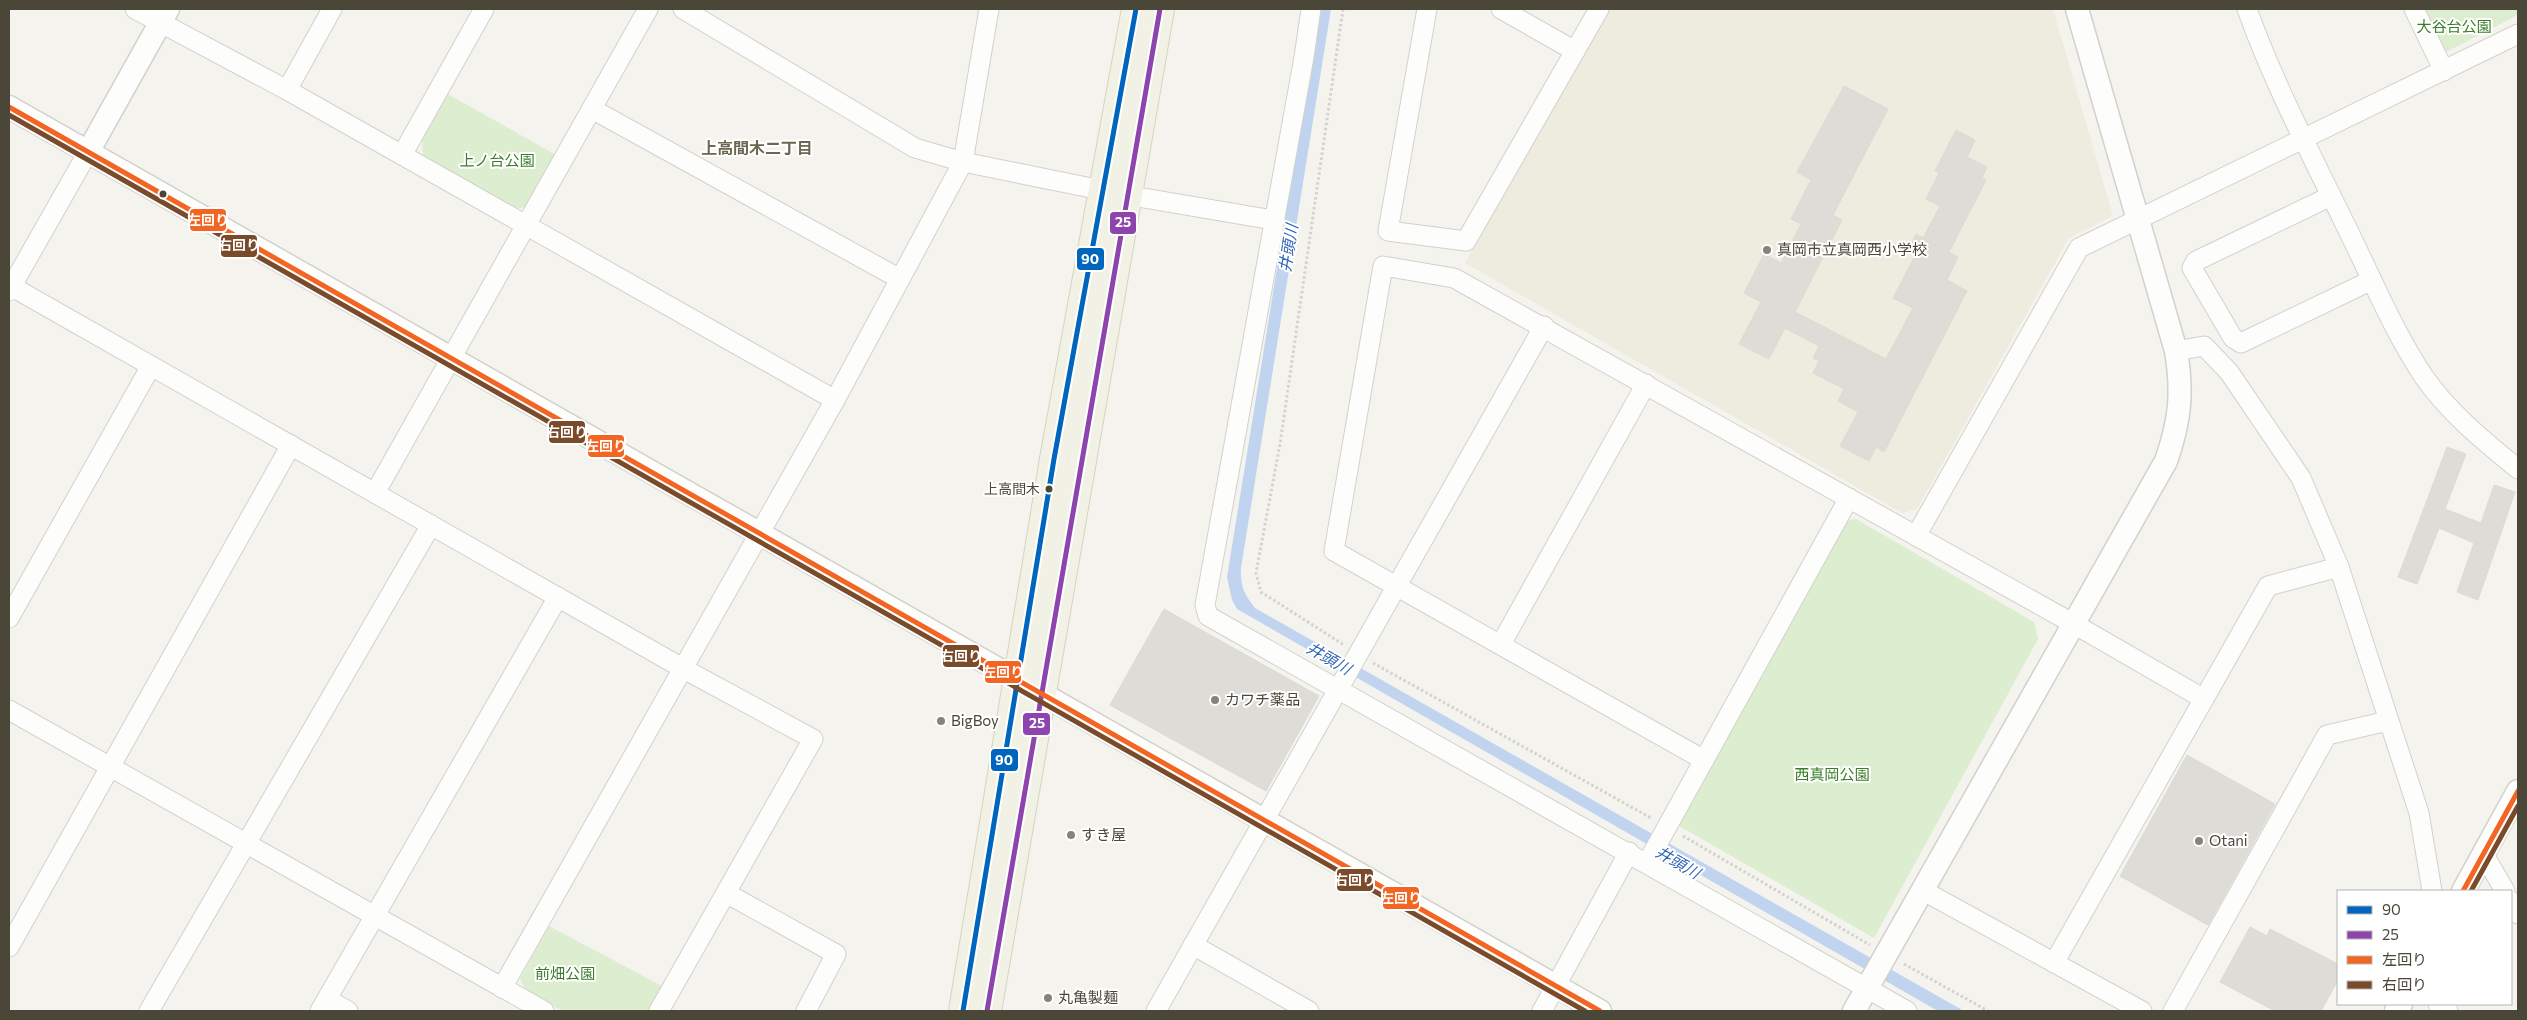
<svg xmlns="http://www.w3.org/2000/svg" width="2527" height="1020" font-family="Commissioner,'Noto Sans JP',sans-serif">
  <rect width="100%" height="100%" fill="#f4f3ee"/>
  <path fill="#eeecde" d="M1608,9H2053L2113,216L2069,238L1917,509L1902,513L1465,263Z"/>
  <g fill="#dceecf">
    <path d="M2424,9H2518V15L2446,52Z"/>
    <path d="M446,93L558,156L528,206L513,210L423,156L422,140Z"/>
    <path d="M1856,519L2034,622L2038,639L1874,938L1674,823L1843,521Z"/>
    <path d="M549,926L664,987L650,1011H562L526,991L520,979Z"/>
  </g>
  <path fill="#c0d4f0" d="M1319,9H1331L1241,568C1240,586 1244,594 1255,608L1964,1011H1938L1237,609L1232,600L1227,577Z"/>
  <g fill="#dddcd6" stroke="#dcdad4">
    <path d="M1844,86L1888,109L1833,215L1842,220L1795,312L1886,359L1913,308L1893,298L1916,254L1908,250L1916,234L1923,238L1940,206L1926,199L1939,173L1935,171L1956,130L1975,140L1967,157L1987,167L1982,178L1986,180L1949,252L1958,257L1947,280L1967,291L1884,452L1876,447L1869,461L1840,446L1858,412L1838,401L1844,389L1813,373L1819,361L1813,358L1819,346L1785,328L1769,359L1739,344L1761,302L1744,293L1764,254L1781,263L1801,224L1791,219L1811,180L1797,172Z"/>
    <path d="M2447,447L2466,454L2445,509L2481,523L2494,485L2515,492L2478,600L2457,592L2474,543L2439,528L2417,584L2398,577Z"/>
    <path d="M1164,609L1319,696L1266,791L1110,705Z"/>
    <path d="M2187,755L2275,804L2208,925L2120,876Z"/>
    <path d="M2250,927L2267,936L2270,929L2338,964V980L2321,1011H2275L2220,982Z"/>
  </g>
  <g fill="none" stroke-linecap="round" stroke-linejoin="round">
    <g stroke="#d2d1cb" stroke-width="21">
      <g id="minor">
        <path d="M135,9L287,90L835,400"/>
        <path d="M683,9L915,148L963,162L1126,195L1273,220"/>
        <path d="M1311,9L1304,57L1205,605L1208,616L1907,1011"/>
        <path d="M1427,9L1388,231L1466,241L1599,9"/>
        <path d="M1501,9L1575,51"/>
        <path d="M2247,9C2273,82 2310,152 2344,222C2370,274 2392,329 2424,377C2450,414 2484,441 2518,469"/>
        <path d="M2414,9L2444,71"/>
        <path d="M287,90L332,9"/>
        <path d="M592,109L900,279"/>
        <path d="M402,155L484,9"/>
        <path d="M2331,196L2196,261L2192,268L2233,338L2241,343L2372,280"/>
        <path d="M9,285L684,669L813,739L659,1011"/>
        <path d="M9,291L88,152"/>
        <path d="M2176,351L2204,346L2229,372L2301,478L2339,567L2419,813L2432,891"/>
        <path d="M375,493L648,9"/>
        <path d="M1916,536L2079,248L2518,34"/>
        <path d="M9,618L151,366"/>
        <path d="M1501,644L1646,384"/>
        <path d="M9,710L544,1011"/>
        <path d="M1704,760L1334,551L1383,266L1454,278L2074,624L2204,699"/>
        <path d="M2483,853L2505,891"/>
        <path d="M1647,863L1849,498"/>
        <path d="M1922,890L2142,1011"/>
        <path d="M726,893L836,954L806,1011"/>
        <path d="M2511,901L2518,914"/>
        <path d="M1193,945L1309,1011"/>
        <path d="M9,947L291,445"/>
        <path d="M2054,963L2268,586L2339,567"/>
        <path d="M502,988L835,400L963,162L989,9"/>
        <path d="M327,999L348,1011"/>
        <path d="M2438,1004L2448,1011"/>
        <path d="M149,1011L431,525"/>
        <path d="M320,1011L558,597"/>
        <path d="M1156,1011L1544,326"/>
        <path d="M1542,1011L1629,852"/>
        <path d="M2173,1011L2327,735L2388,721"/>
      </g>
    </g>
    <g stroke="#d2d1cb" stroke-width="25">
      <g id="tertiary">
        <path d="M9,107L1600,1011"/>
        <path d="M88,152L168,9"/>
        <path d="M2463,891L2518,791"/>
        <path d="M1854,1011L2166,461C2180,421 2183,393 2176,351L2077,9"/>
        <path d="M2396,1011L2401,1004"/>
      </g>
    </g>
    <g stroke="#d6d3bb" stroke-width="30">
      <g id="primary">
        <path d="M963,1011L1054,459L1136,9"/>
        <path d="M987,1011L1160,9"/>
      </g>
    </g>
    <g stroke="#d3d3cc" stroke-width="3" stroke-dasharray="2.5 2.5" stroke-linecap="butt">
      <path d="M1343,9L1280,444L1256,573L1261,592L1344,645"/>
      <path d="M1373,663L1651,818"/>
      <path d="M1683,836L1870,945"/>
      <path d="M1904,964L1988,1011"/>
    </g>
    <use href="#minor" stroke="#fdfdfc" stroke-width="19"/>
    <use href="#tertiary" stroke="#fdfdfc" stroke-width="22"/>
    <use href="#primary" stroke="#f2f1e6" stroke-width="28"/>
    <g stroke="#fff" stroke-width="9">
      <path id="bus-1" d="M963,1011L1054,459L1136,9"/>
    </g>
    <g stroke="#fff" stroke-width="9">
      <path id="bus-2" d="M987,1011L1160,9"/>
    </g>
    <g stroke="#fff" stroke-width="9">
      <g id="bus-3">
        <path d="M9,107L1600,1011"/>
        <path d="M2463,891L2518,791"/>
      </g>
    </g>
    <g stroke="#fff" stroke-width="9">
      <g id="bus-4">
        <path d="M9,115L1585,1011"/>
        <path d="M2471,891L2518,806"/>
      </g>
    </g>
    <use href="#bus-1" stroke="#0065bd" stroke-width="5"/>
    <use href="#bus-2" stroke="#8e44ad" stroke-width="5"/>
    <use href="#bus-3" stroke="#f26522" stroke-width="5"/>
    <use href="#bus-4" stroke="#7a4b2a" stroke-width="5"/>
  </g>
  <g fill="#4a4739" stroke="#fff" stroke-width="2">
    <circle cx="163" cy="194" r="4.5"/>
    <circle cx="1049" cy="489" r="4.5"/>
  </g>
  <g fill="#868378" stroke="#fff" stroke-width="2">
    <circle cx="1767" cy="250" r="5"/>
    <circle cx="1215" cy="700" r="5"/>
    <circle cx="941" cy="721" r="5"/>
    <circle cx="1071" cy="835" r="5"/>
    <circle cx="2199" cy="841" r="5"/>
    <circle cx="1048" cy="998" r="5"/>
  </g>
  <g text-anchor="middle" stroke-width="4" stroke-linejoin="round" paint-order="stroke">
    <g font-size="14" fill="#4a4739" stroke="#fff" text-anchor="end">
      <text x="1040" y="494">上高間木</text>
    </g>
    <g font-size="15" fill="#3b7d2b" stroke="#fff">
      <text x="2454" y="32">大谷台公園</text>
      <text x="497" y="166">上ノ台公園</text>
      <text x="1832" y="780">西真岡公園</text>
      <text x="565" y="979">前畑公園</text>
    </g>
    <g font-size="15" fill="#4a4739" stroke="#fff" text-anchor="start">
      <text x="1777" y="255">真岡市立真岡西小学校</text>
      <text x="1225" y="705">カワチ薬品</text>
      <text x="951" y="726">BigBoy</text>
      <text x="1081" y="840">すき屋</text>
      <text x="2209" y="846">Otani</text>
      <text x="1058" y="1003">丸亀製麺</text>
    </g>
    <g font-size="16" font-weight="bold" fill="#6d6750" stroke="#fff">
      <text x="757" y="154">上高間木二丁目</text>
    </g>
    <g font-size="16" font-style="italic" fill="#3166b8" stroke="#fff">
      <text transform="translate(1288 248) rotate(-81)" y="6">井頭川</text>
      <text transform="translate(1329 658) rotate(30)" y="6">井頭川</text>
      <text transform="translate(1678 862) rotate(30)" y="6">井頭川</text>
    </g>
  </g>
  <g stroke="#fff" stroke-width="2">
    <rect x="189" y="208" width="38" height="24" rx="5" fill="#f26522"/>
    <rect x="1109" y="211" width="28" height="24" rx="5" fill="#8e44ad"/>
    <rect x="220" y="234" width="38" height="24" rx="5" fill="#7a4b2a"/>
    <rect x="1076" y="247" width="29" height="24" rx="5" fill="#0065bd"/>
    <rect x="548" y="420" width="38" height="24" rx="5" fill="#7a4b2a"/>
    <rect x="587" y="434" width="38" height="24" rx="5" fill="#f26522"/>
    <rect x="942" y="644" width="38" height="24" rx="5" fill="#7a4b2a"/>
    <rect x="984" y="660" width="38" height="24" rx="5" fill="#f26522"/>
    <rect x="1022" y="712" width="29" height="24" rx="5" fill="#8e44ad"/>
    <rect x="990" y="748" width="29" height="24" rx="5" fill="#0065bd"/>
    <rect x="1336" y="868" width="38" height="24" rx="5" fill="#7a4b2a"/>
    <rect x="1382" y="886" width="38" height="24" rx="5" fill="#f26522"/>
  </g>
  <g font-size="14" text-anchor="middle" font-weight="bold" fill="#fff">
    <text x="208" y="225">左回り</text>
    <text x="1123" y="227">25</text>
    <text x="239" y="250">右回り</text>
    <text x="1090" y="264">90</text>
    <text x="567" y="437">右回り</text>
    <text x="606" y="451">左回り</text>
    <text x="961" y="661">右回り</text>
    <text x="1003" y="677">左回り</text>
    <text x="1037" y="728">25</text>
    <text x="1004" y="765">90</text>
    <text x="1355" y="885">右回り</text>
    <text x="1401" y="903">左回り</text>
  </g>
  <rect width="2527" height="1020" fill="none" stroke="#4a4739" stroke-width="20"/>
  <rect x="2337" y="890" width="175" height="115" fill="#ffffff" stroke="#b7b5b0"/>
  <rect x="2347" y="906" width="25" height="8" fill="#0065bd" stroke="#b7b5b0"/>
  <text x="2382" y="915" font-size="15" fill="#4a4739">90</text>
  <rect x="2347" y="931" width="25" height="8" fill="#8e44ad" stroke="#b7b5b0"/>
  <text x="2382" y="940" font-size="15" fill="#4a4739">25</text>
  <rect x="2347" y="956" width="25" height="8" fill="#f26522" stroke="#b7b5b0"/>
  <text x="2382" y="965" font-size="15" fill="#4a4739">左回り</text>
  <rect x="2347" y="981" width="25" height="8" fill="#7a4b2a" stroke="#b7b5b0"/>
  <text x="2382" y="990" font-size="15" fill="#4a4739">右回り</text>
</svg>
